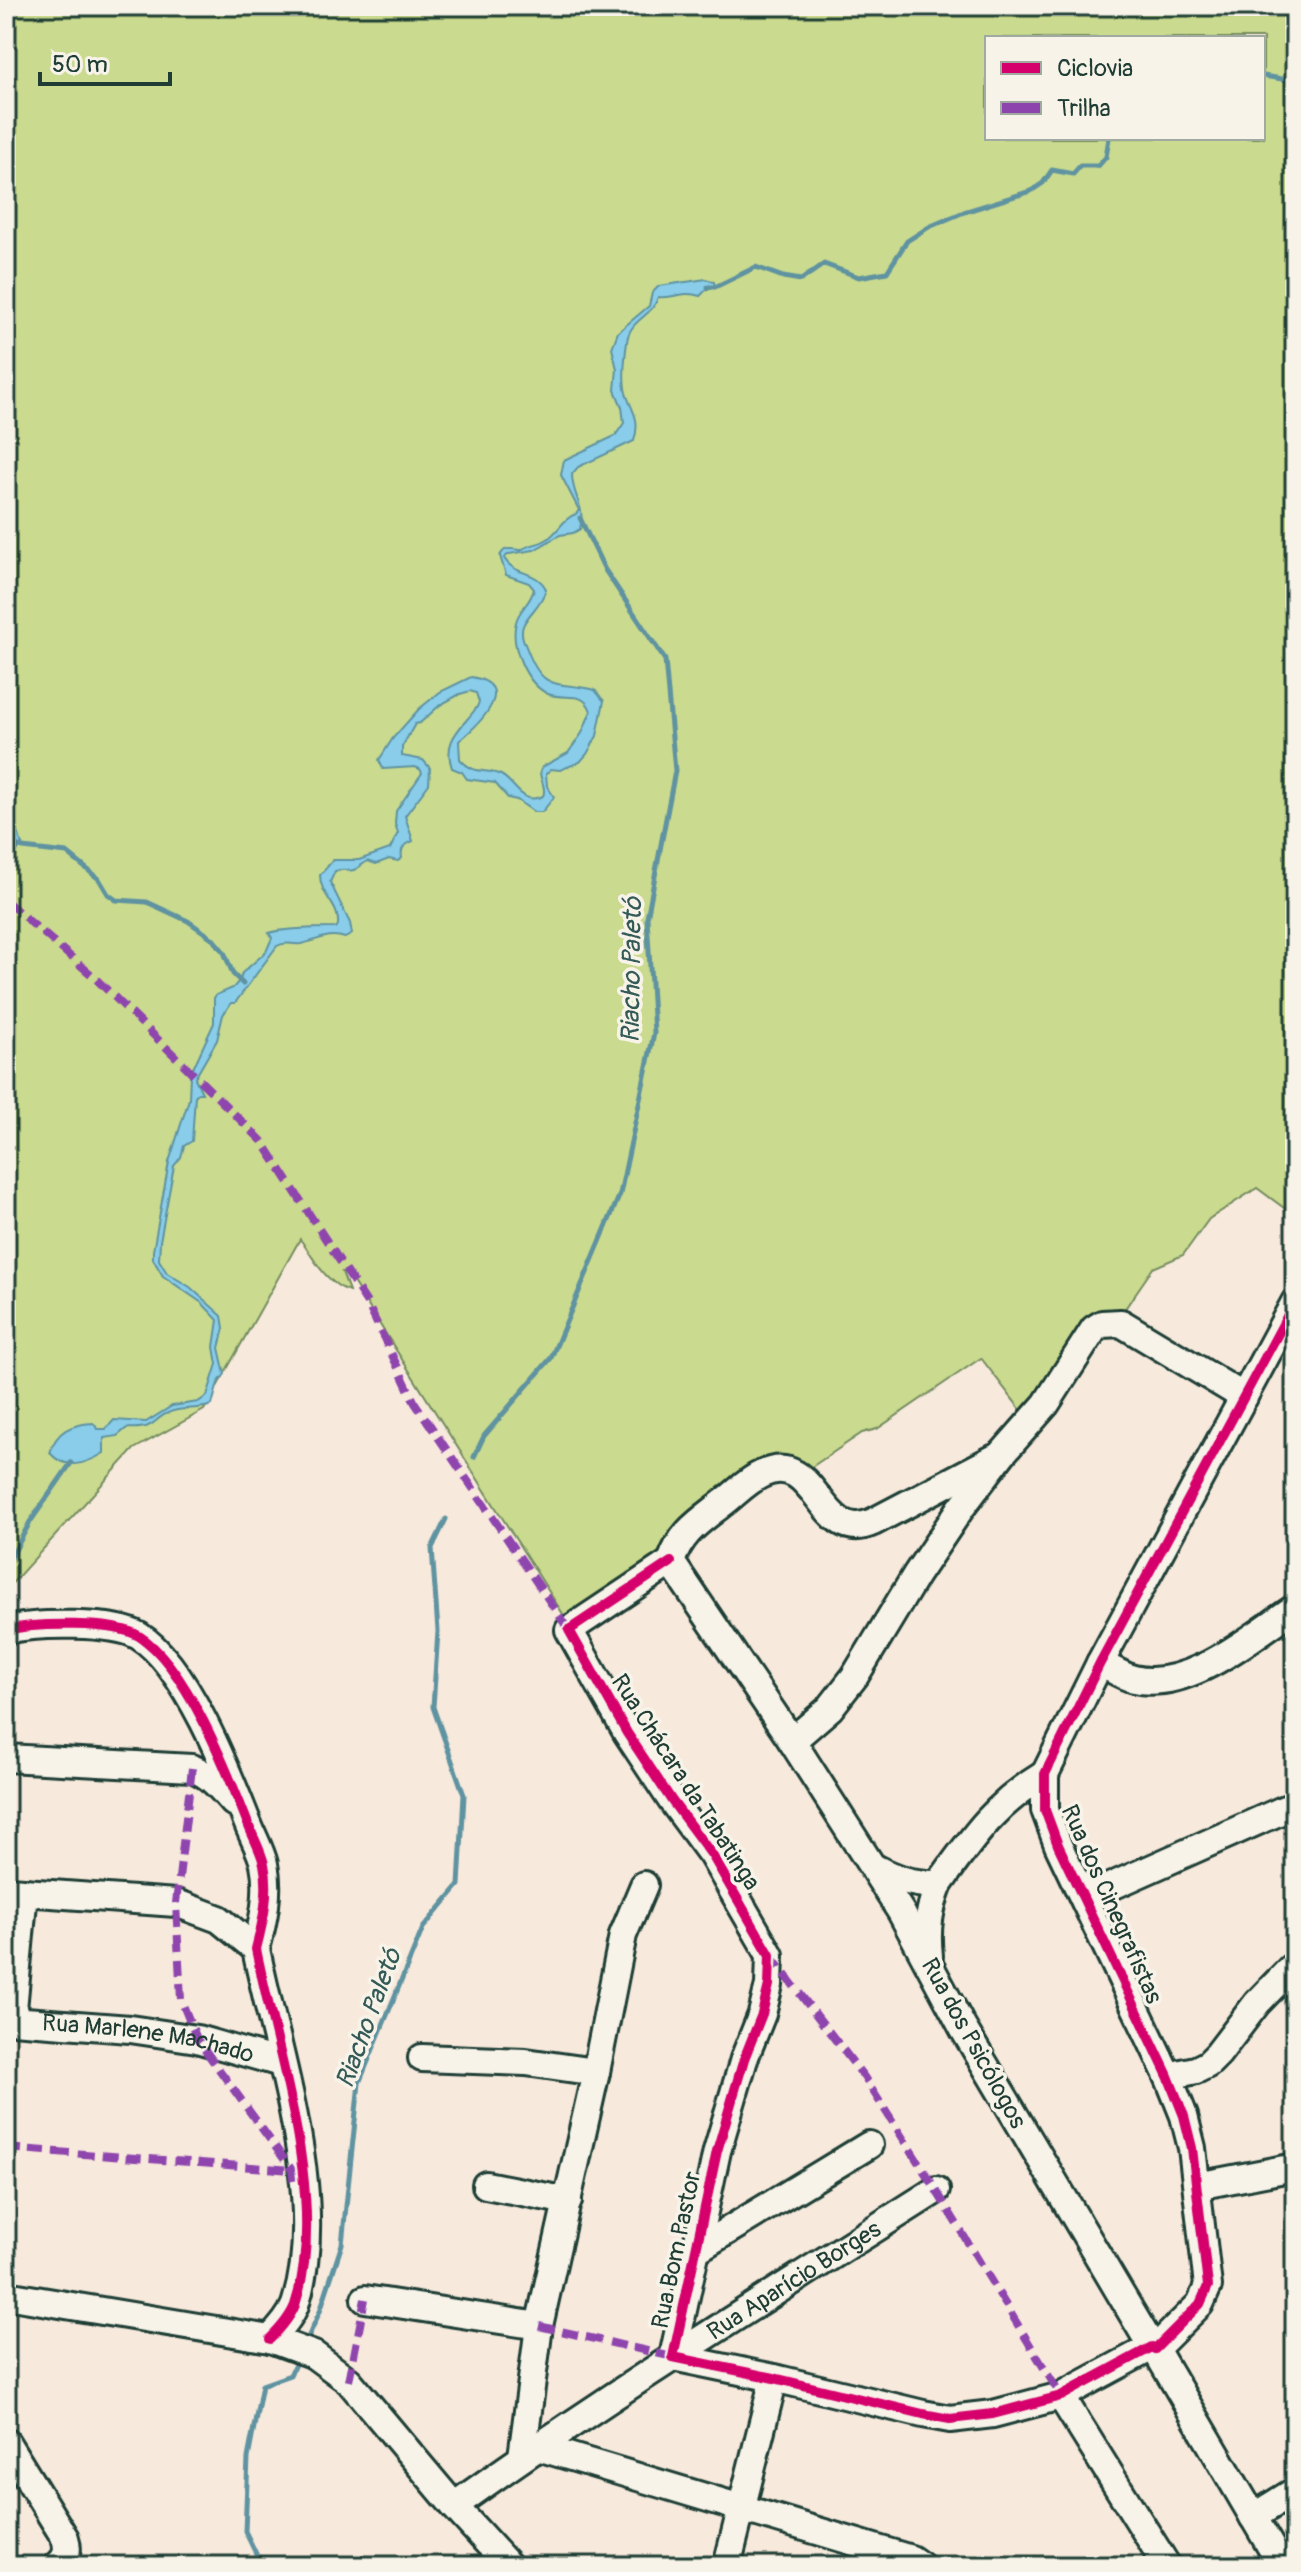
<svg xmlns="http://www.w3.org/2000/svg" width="1301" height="2572" font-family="Pangolin,sans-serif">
  <rect width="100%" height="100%" fill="#f7e9dc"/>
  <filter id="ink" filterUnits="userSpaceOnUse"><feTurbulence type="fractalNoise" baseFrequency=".0125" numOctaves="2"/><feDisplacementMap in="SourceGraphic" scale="16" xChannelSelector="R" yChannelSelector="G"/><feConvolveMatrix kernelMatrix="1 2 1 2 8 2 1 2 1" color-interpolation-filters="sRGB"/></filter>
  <g filter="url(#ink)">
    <path fill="#cada8e" stroke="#748c61" stroke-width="2" fill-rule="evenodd" d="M6,6H1295V1216L1257,1188L1209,1219L1183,1255L1153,1268L1122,1313L1097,1312L1088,1321L1027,1418L981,1358L877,1429L862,1433L810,1468L787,1463L570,1625L346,1271L342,1272L349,1291C326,1284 313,1257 300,1239L204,1410L134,1449L6,1590ZM987,38H1263V138H987Z"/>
    <g fill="#89cdea" stroke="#5f93a1" stroke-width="2">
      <path d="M706,279L714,282L715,287L706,290L700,296C681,290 676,299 658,297C653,317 629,319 627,342C625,356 622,378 626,393C632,412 641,418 634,441L578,467L572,474C572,497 586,505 580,529L573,533L560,535L534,550L509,554L504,558C514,576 537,570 546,589C540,608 528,613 523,626C520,634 524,642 527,649C544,695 559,680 595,690L604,701L597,736L587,754L580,762L560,770L551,769L546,774L547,786L554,797L542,812H534L517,800L508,798L495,783L467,779L462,772L452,768C442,739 462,728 477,707L479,702L476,693L470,691L460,694L440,705L420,723L415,724L402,747V756L423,760L430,768L429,784L405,816L413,841C405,845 400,847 402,858L398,861L389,859L376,864L367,861C346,878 354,866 335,871L330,882L350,923L352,934L345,938C327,932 318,941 301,944C291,945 286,941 277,946L235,1003H231L223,1015L217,1040L195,1078L202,1093H198L195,1096L192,1141L184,1146L181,1157L174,1166L160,1241L159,1260L167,1273L190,1287L222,1316L224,1328L219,1348L225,1374L218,1383L212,1405C199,1410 186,1407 173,1411C150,1418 160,1430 127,1428L117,1436L104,1438V1453C86,1464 66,1471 50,1453C56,1431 71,1424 93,1423L98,1429H106L114,1420L146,1422L172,1406L198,1402L207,1396L217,1364L214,1347L218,1320L202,1303L163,1276L153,1259V1251L169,1162L189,1099L190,1075L214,1023V998L216,995L233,988L240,980L242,973L266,952L272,938L269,933C286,928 317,928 336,928L338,925C340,905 320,896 320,875L333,860H359L390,849L398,833L395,824L396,811L422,773L420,769L415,767L383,769L379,760L393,738L419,709L440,692L471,677C521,685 477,726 459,741L460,759C476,777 485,767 501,775C516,783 521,806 543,796C548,786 536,777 542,767L568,753L582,733L591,711C583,689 565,701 548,694C525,683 510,645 516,622C519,609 531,603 534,589L529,583L506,575L500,556C506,545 511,550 521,550C529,544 538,545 546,540C558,533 563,518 576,514L579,510L561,475L564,460L615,436L624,423L622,407L615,390L617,369L612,348L618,332L649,306L652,293L659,286Z"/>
      <path d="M6,817L19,835L23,848L9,853L6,851Z"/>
    </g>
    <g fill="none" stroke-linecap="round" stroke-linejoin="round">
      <g stroke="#5f93a1" stroke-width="5">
        <path d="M1263,76L1289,80H1294L1295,76"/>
        <path d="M708,287H715L756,267L783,277L801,280L824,264L859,277L887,272L907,241L929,227L964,212L1031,191L1043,183L1052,170L1073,174L1080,166H1098L1106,157L1109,138"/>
        <path d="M6,841L23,848L67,853L99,879L108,894L116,900L147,902L188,921L212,938L224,952L233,974L243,984"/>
        <path d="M474,1457L484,1436L551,1358L620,1194L654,1033L647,918L675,771L665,660L605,570L580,518"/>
        <path d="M6,1567L30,1522L71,1463"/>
        <path d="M306,2342L320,2311L342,2244L359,2083L423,1928L459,1885L464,1795L433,1707L438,1631L432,1548L446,1519"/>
        <path d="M262,2566L245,2531L248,2458L262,2385L290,2375L298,2358"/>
      </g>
      <g stroke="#1f3d34" stroke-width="32">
        <g id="minor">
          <path d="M671,1562L569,1630L627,1733L672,1801L712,1855L770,1955L769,1985L762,2014L744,2059L717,2151L673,2357"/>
          <path d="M6,1630C35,1623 114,1621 139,1636C186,1665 228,1773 248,1824C253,1837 261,1851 264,1864C270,1892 263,1922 256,1949C277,2054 329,2202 295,2305C290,2318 280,2329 270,2339"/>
          <path d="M1100,1663C1111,1668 1122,1676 1134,1679C1189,1692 1252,1636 1295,1608"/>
          <path d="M792,1741L671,1562C681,1532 699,1522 723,1503C735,1494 748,1480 762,1474C818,1448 819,1547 873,1522L995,1458"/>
          <path d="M6,1758L192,1768C210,1775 220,1787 233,1802"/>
          <path d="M873,1867C896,1879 913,1885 939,1884C972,1838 995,1804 1045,1774"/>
          <path d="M10,1891L176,1903L219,1919L256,1949"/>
          <path id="s1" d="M24,1892L12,2020L130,2029L197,2039L281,2063"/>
          <path d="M1085,1898L1285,1809H1295"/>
          <path d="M929,1956C926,1929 929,1909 939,1884"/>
          <path d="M422,2058L526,2062L596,2072"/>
          <path d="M1168,2076L1196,2070L1208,2064L1218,2054L1257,2003L1291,1968"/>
          <path d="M486,2185L568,2201"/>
          <path d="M1197,2186L1295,2167"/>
          <path d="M696,2250L869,2145"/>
          <path d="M6,2295L270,2339L314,2355L349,2381L454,2506L509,2566"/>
          <path d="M365,2299L539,2326"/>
          <path d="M1152,2347L963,2028L901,1912L792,1741L830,1708L855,1676L916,1575L961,1508L1002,1454L1046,1404L1094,1329L1102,1324L1121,1323L1244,1397"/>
          <path d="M1155,2349L1282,2566"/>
          <path d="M673,2357L774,2378L923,2414L950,2419L993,2414L1061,2396L1152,2347L1155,2349L1200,2304L1208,2286L1192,2148L1184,2116L1168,2076L1058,1845L1045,1810V1774L1100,1663L1295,1302"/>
          <path d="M1061,2396L1167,2566"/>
          <path d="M6,2442L65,2538C69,2550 67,2558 57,2566"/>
          <path d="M538,2447L911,2559L921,2566"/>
          <path d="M522,2457L539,2326L596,2072L623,1935L644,1885"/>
          <path id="s2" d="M454,2506C610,2394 774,2293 936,2190"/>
          <path d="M1253,2517L1295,2491"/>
          <path d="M727,2566L774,2378"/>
        </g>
      </g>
      <use href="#minor" stroke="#f7f3e8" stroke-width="26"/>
      <g stroke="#8e44ad" stroke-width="8" stroke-dasharray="16 8" stroke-linecap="butt">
        <path d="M6,901L93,976L262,1141L367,1303L415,1403L569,1630"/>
        <path d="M192,1768L176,1903L181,2000L197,2039L292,2170L294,2184"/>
        <path d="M770,1955L864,2077L936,2190L1061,2396"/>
        <path d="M6,2020H12"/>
        <path d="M6,2148L292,2170"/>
        <path d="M539,2326L673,2357"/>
        <path d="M349,2381L365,2299"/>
      </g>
      <g stroke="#f7f3e8" stroke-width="15">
        <g id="cycleway">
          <path d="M671,1562L569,1630L627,1733L672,1801L712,1855L770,1955L769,1985L762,2014L744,2059L717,2151L673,2357L774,2378L923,2414L950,2419L993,2414L1061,2396L1152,2347L1155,2349L1200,2304L1208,2286L1192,2148L1184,2116L1168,2076L1058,1845L1045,1810V1774L1100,1663L1295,1302"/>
          <path d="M6,1630C35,1623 114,1621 139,1636C186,1665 228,1773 248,1824C253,1837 261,1851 264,1864C270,1892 263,1922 256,1949C277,2054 329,2202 295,2305C290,2318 280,2329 270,2339"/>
        </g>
      </g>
      <use href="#cycleway" stroke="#d6006c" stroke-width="10"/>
    </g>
  </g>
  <g text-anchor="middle" stroke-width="7" stroke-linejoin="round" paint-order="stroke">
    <g font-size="24" fill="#1f3d34" stroke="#f7f3e8">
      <text transform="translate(686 1782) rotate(57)" y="8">Rua Chácara da Tabatinga</text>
      <text transform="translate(1112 1904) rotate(66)" y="8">Rua dos Cinegrafistas</text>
      <text dy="8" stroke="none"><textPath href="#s1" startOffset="266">Rua Marlene Machado</textPath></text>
      <text transform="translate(974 2043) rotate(61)" y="8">Rua dos Psicólogos</text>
      <text transform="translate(676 2250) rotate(-78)" y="8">Rua Bom Pastor</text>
      <text dy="8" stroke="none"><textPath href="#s2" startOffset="408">Rua Aparício Borges</textPath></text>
    </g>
    <g font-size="26" font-style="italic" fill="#345a58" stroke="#f7f3e8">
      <text transform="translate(631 970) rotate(-89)" y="9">Riacho Paletó</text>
      <text transform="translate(368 2018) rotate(-70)" y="9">Riacho Paletó</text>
    </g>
  </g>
  <rect width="1301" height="2572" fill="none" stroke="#f7f3e8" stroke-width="32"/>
  <rect x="16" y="16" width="1269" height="2540" fill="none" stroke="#1f3d34" stroke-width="3" filter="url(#ink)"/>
  <rect x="985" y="36" width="280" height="104" fill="#f7f3e8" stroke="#a1aaa0" stroke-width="2"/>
  <rect x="1001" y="62" width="40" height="12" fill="#d6006c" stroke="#a1aaa0" stroke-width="2"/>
  <text x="1057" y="76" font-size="24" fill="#1f3d34">Ciclovia</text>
  <rect x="1001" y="102" width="40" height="12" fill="#8e44ad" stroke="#a1aaa0" stroke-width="2"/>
  <text x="1057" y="116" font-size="24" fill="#1f3d34">Trilha</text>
  <path d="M40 72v12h130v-12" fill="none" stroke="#1f3d34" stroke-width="4"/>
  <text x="52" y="72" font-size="24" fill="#1f3d34" stroke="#f7f3e8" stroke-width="6" paint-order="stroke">50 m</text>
</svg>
